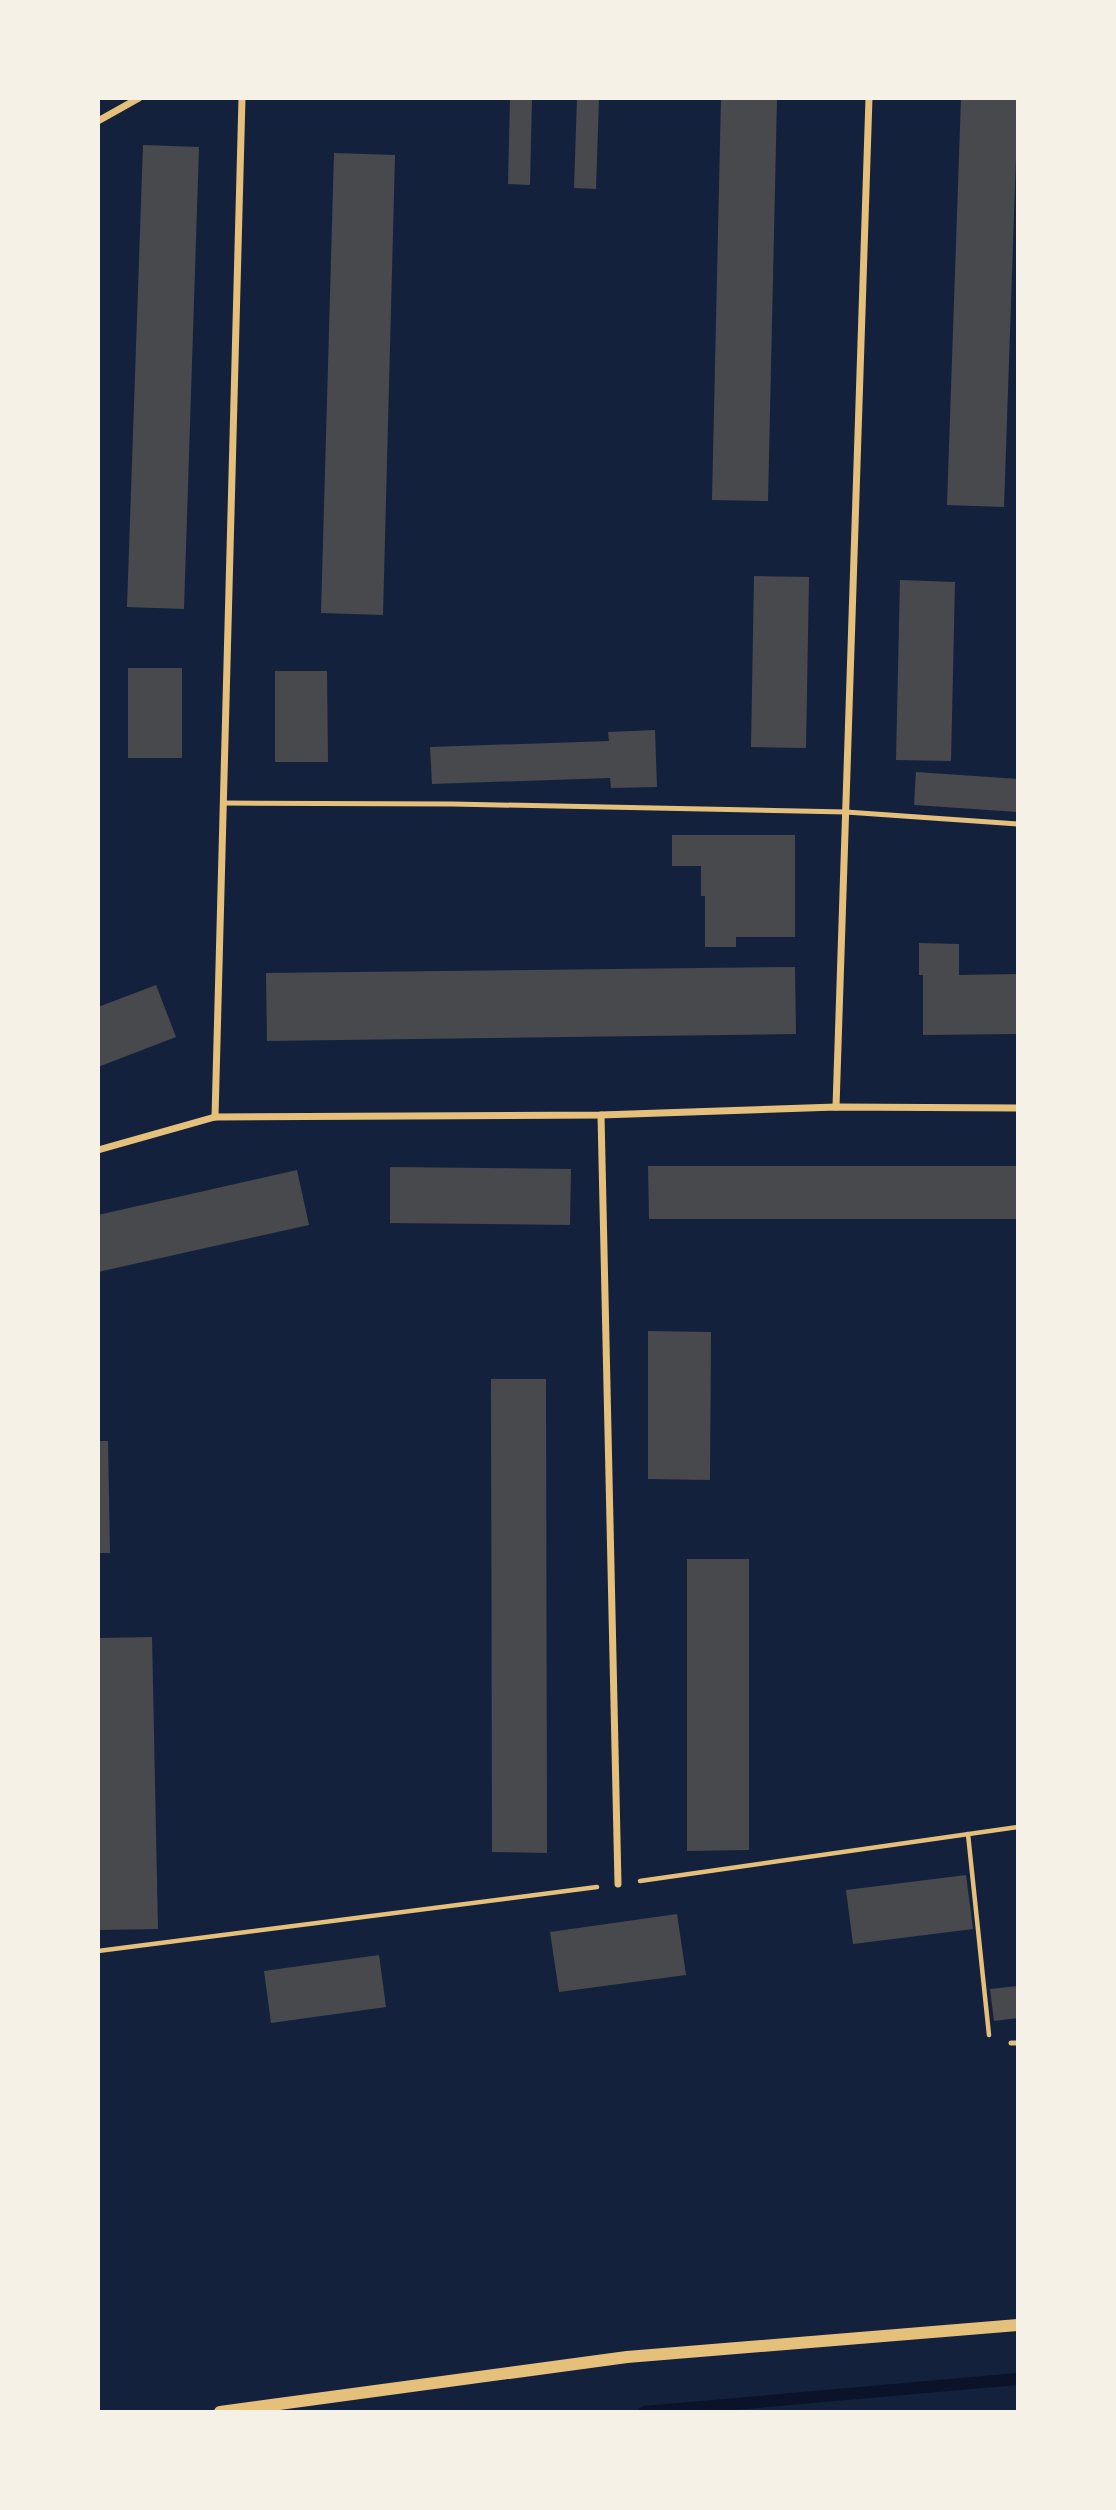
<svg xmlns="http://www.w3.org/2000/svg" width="1116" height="2510" font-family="'Roboto Condensed',sans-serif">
  <rect width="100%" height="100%" fill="#14213d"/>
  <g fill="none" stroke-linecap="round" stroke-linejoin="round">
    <path stroke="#0b132b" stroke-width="12" d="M644,2412L1018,2379"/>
  </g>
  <g fill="#48494c">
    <path d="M510,98H532L530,185L508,184Z"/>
    <path d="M577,98H599L596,189L574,188Z"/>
    <path d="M721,98H777L768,501L712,500Z"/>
    <path d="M961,98H1018L1004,507L947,505Z"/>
    <path d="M143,145L199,147L184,609L127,607Z"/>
    <path d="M334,153L395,155L383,615L321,613Z"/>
    <path d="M754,576L809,577L806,748L751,747Z"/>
    <path d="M900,580L955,582L951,761L896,760Z"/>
    <rect x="128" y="668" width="54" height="90"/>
    <path d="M275,671H327L328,762H275Z"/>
    <path d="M655,730L657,787L611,788L610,778L432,784L430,747L609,741L608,732Z"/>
    <path d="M916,772L1018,779V812L914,805Z"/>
    <path d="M672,835H795V937H736V947H705V896H701V866H672Z"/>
    <path d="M919,943L959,944V975L1018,974V1034L923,1035V975H919Z"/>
    <path d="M795,967L796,1034L267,1041L266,973Z"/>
    <path d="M156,985L176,1037L98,1067V1007Z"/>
    <path d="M648,1166H1018V1219H649Z"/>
    <path d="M390,1167L571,1169L570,1225L390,1223Z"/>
    <path d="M297,1170L309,1225L98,1272V1215Z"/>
    <path d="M648,1331L711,1332L710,1480L648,1479Z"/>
    <path d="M491,1379H546L547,1853L492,1852Z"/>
    <path d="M98,1441H108L110,1553H98Z"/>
    <path d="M687,1559H749V1850L687,1851Z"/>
    <path d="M152,1637L158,1929L98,1930V1638Z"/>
    <path d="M966,1875L973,1929L853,1944L846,1890Z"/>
    <path d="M677,1914L686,1975L559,1992L550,1932Z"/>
    <path d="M379,1955L386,2007L271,2023L264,1971Z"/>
    <path d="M1018,1986V2018L994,2021L990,1989Z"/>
  </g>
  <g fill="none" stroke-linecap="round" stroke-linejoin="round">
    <g stroke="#e5c07b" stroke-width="4.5">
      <path d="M968,1834L989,2035"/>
      <path d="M640,1881L1018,1827"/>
      <path d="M98,1951L597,1887"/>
    </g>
    <g stroke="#e5c07b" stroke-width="5">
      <path d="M223,803L453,804L846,812L1018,824"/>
      <path d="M1011,2043H1018"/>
    </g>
    <g stroke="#e5c07b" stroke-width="7">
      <path d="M98,121L139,98"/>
      <path d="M836,1107L869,98"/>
      <path d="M601,1115L618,1884"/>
      <path d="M215,1117L242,98"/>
      <path d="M98,1150L215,1117L601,1115L836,1107L1018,1108"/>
    </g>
    <path stroke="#e5c07b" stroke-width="12" d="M220,2412L627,2357L1018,2325"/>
  </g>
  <rect width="1116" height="2510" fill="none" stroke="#f6f1e7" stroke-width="200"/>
</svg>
